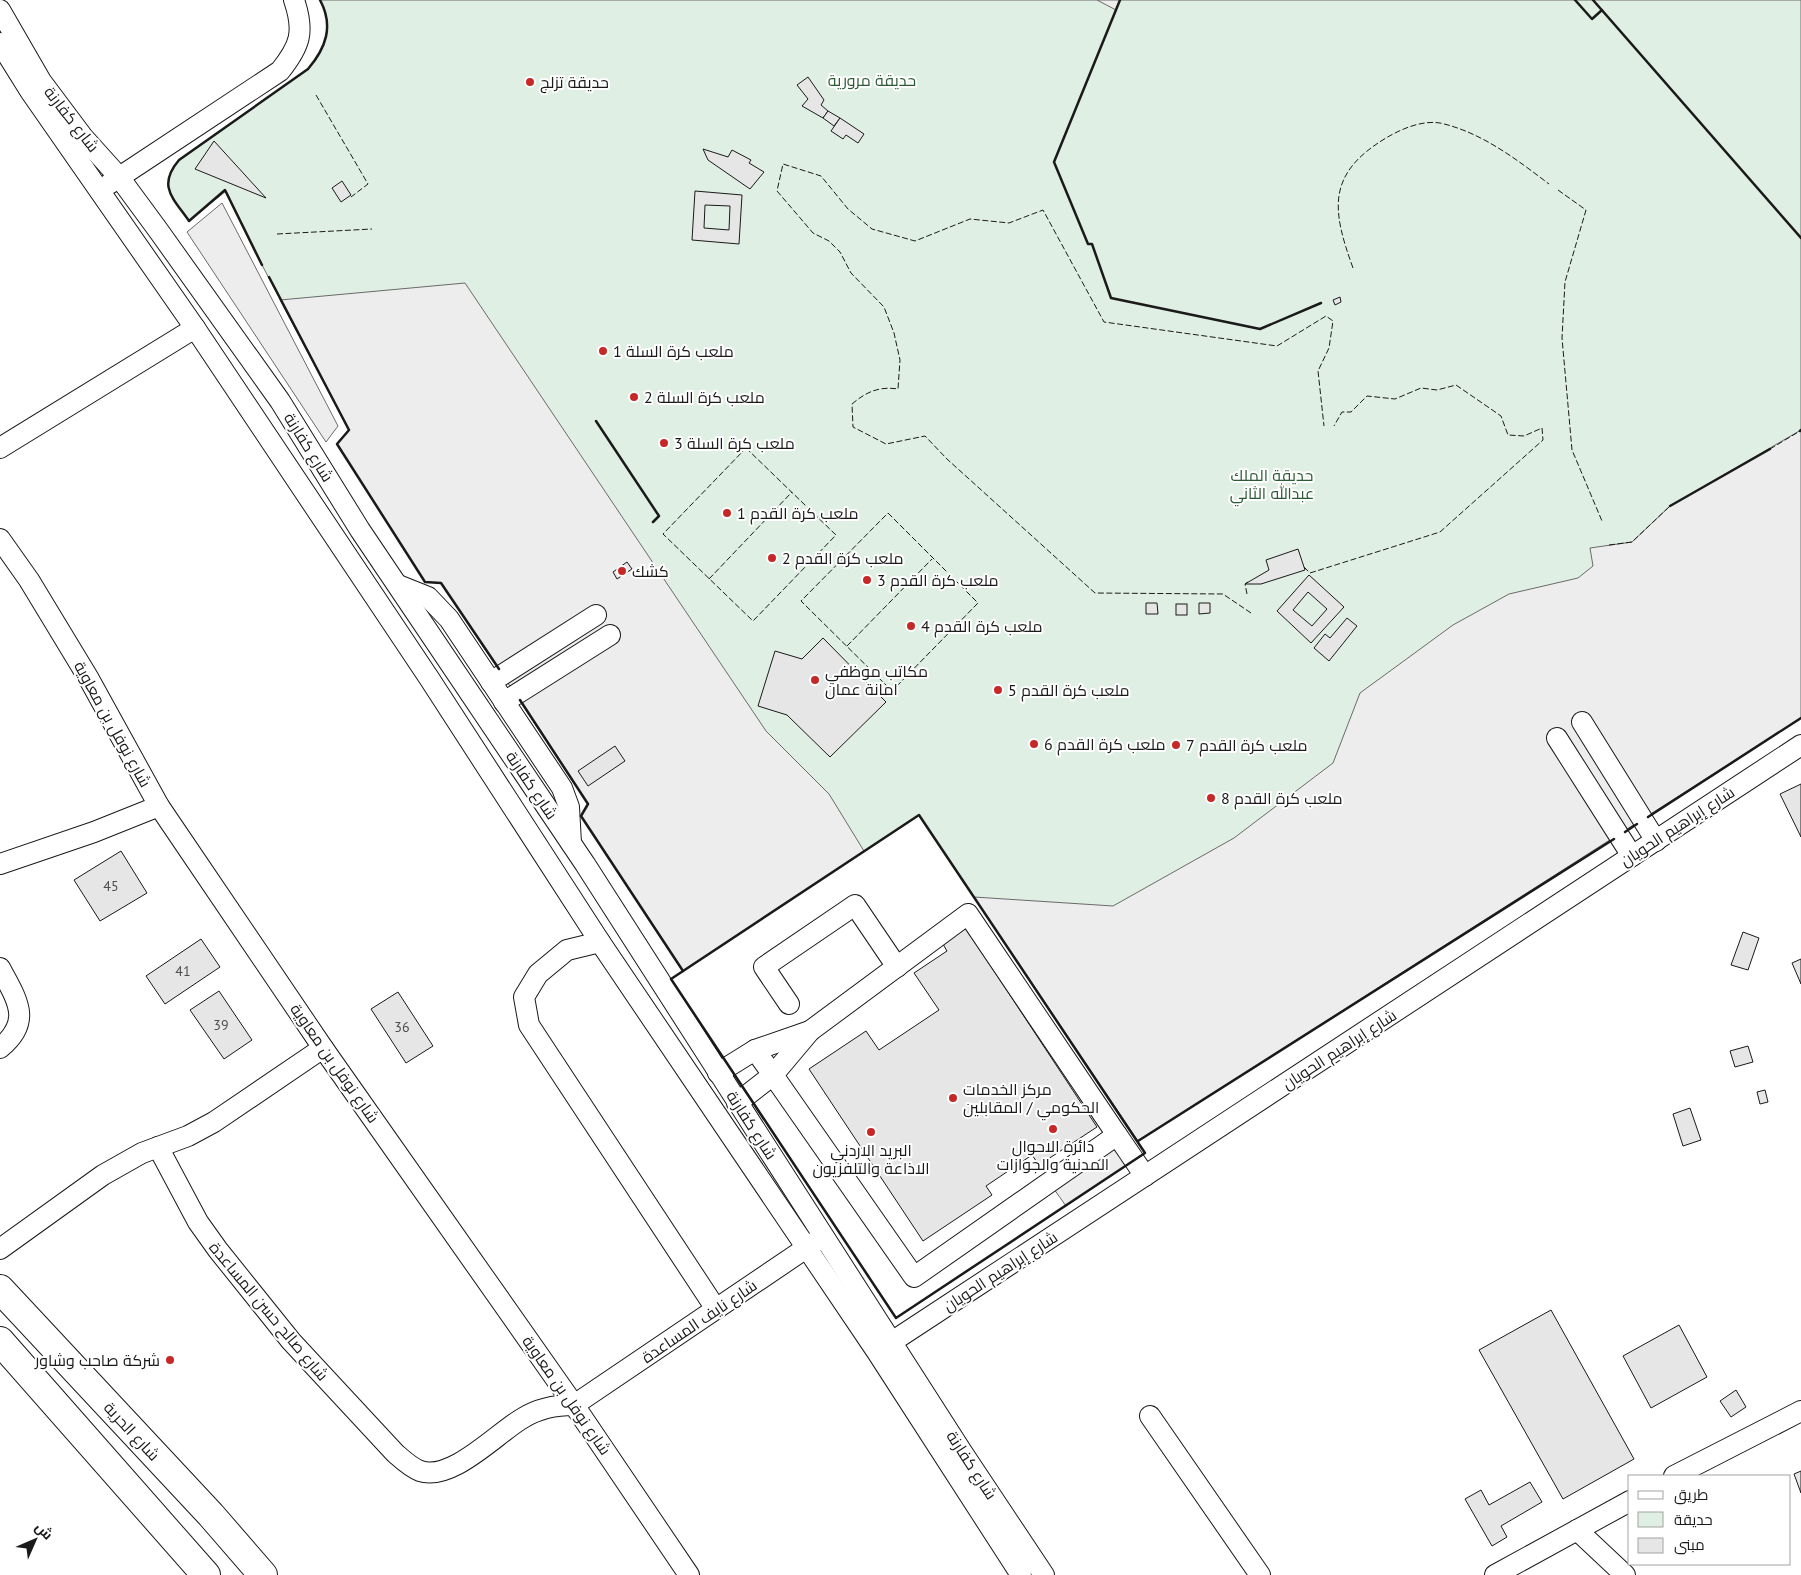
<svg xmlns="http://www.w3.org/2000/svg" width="1801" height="1575" font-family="'PT Sans',Cairo,sans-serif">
  <rect width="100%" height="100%" fill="#fff"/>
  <path fill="#e0efe3" stroke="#6a6a6a" d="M320,0H1801V718L1138,1141L919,815L683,971L581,816L588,803L441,583L425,582L337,444L349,430L262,265L226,191L189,221C173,198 157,186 179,160L308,69C326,48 334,26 320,0Z"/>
  <g fill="#ededed" stroke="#6a6a6a">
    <path d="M1097,0H1120L1116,10Z"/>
    <path d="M222,203L338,426L326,442L187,232Z"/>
    <path d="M465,283L766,731L829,794L864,851L683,971L581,816L588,803L441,583L425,582L337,444L349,430L280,300Z"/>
    <path d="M1801,430V718L1138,1141L974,897L1113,906L1234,838L1333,763L1360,693L1453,625L1509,594L1578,578L1593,566L1590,548L1632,542L1670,506Z"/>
    <path d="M1117,1135L1134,1160L1066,1206L1049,1182Z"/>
  </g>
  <g fill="#e6e6e6" stroke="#1a1a1a" fill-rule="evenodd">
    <path d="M808,77L824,100L821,105L828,111L823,118L802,106L808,99L797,85Z"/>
    <path d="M828,111L840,118L834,126L823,118Z"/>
    <path d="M840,118L864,134L858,143L846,135L843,139L831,131Z"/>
    <path d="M214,141L266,198L195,169Z"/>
    <path d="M703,149L728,157L732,150L751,160L749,163L764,172L750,189L708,160Z"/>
    <path d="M342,181L351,195L341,202L332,188Z"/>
    <path d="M695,191L742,195L739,244L692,240ZM705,205L730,206L729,230L704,228Z"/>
    <path d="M1340,297L1341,302L1335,305L1333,300Z"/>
    <path d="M1298,549L1305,570L1261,584H1245L1269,570L1266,560Z"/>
    <path d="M627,562L632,569L617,579L613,572Z"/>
    <path d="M1309,575L1344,607L1311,643L1277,611ZM1308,592L1327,609L1312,626L1293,610Z"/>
    <path d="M1146,603H1157L1158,614H1146Z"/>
    <path d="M1199,603H1210V613L1199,614Z"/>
    <rect x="1176" y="604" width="11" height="11"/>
    <path d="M1347,618L1357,626L1329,661L1314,648L1325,634L1330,638Z"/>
    <path d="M823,638L886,702L830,757L787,715L758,706L775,651L802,659Z"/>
    <path d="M615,746L625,761L588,786L578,771Z"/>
    <path d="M1801,784V837L1780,794Z"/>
    <path d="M121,851L147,893L100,921L74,880Z"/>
    <path d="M963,924L1097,1127L1039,1165L1032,1155L986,1186L992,1195L923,1241L809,1069L866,1031L879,1050L939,1010L914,973L947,951L940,939Z"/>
    <path d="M1743,932L1759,938L1748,970L1731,965Z"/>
    <path d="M201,939L220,967L165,1004L146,976Z"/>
    <path d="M1801,959V984L1792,963Z"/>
    <path d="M219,991L252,1040L224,1059L190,1010Z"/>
    <path d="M398,992L433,1046L406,1063L371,1009Z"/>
    <path d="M1748,1046L1753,1062L1735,1067L1730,1051Z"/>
    <path d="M1765,1090L1768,1102L1760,1104L1757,1092Z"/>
    <path d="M1690,1108L1701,1140L1683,1146L1673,1114Z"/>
    <path d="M1551,1310L1634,1459L1563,1499L1479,1350Z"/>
    <path d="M1679,1325L1707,1377L1651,1408L1623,1356Z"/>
    <path d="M1736,1390L1746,1407L1731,1417L1720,1401Z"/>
    <path d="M1801,1471V1493L1794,1474Z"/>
    <path d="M1530,1482L1542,1502L1501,1526L1507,1537L1492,1546L1465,1499L1481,1490L1489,1505Z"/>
  </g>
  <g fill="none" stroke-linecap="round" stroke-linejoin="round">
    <g stroke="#1a1a1a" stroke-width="22">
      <g id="minor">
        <path d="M0,10L41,81L83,137L119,177L158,230L280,401L360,530L585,864L962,1452L1044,1575"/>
        <path d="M0,43L30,91L195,328L429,678L600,942L877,1352L1021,1575"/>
        <path d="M109,184L280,71C300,46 305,32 294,0"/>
        <path d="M0,448L195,328"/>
        <path d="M0,539L29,580L89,679L159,806L323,1048L574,1405L689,1575"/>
        <path d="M398,585L428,597L449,619L562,788L569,807L571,843"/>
        <path d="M491,682L596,615"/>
        <path d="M504,702L610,635"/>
        <path d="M1582,722L1656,841"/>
        <path d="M1557,738L1632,856"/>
        <path d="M0,864L94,832L159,806"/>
        <path d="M600,942L567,950L538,974L524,997L529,1025L716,1309"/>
        <path d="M0,968C17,1000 33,1021 0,1048"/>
        <path d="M789,1004L764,967L855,905L897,967"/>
        <path d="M718,1073L755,1050L810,1031"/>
        <path d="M737,1103L773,1075L810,1031L968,914L1117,1135L914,1277L773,1075L755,1050"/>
        <path d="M1117,1135L1145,1176"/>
        <path d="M158,1147L198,1222L218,1250L291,1341L395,1453C403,1460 410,1467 420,1471C452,1482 498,1432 523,1418C539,1408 555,1405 574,1405L818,1240"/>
        <path d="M0,1249L103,1175L142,1153L188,1136L214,1122L323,1048"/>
        <path d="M881,1349L1801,745"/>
        <path d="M1150,1416L1260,1575"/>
        <path d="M1674,1476L1801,1411"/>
        <path d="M1577,1530L1625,1575"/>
        <path d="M1495,1575L1630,1501"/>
      </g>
    </g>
    <g stroke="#1a1a1a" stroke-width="30">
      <g id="highway">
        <path d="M0,1289L211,1515L263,1575"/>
        <path d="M0,1341L206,1575"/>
      </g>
    </g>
    <use href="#minor" stroke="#fff" stroke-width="20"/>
    <use href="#highway" stroke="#fff" stroke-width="28"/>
    <g stroke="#1a1a1a" stroke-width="1" stroke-dasharray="6 2.5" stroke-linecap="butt">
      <path d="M316,95L368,184L351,197"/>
      <path d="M1558,190L1586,210L1565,282L1562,338L1572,450L1602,521"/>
      <path d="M277,234L372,229"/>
      <path d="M1353,268C1332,210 1326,174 1386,138C1401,129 1422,120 1440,123C1481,132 1516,159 1549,184"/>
      <path d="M746,448L836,535L753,621L663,534Z"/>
      <path d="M1770,449L1800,431"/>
      <path d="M888,513L978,603L892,691L801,601Z"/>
      <path d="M1609,545L1632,542L1670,506"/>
      <path d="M1304,567L1310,573L1440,532L1543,440L1542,428L1524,436L1508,435L1501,416L1456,385L1437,390L1421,388L1395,399L1367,396L1351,412H1342L1334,426"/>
      <path d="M709,579L792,492"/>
      <path d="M1247,594L1245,584L1248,582"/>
      <path d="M1251,613L1223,594L1095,593L947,459L925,436L886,444L853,427L852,404C866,392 879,386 898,389L900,360L894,333L884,307L851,273L840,252L829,241L813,233L777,191L783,164L821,176L848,209L872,229L915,241L970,219L1009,223L1043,210L1104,322L1277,346L1326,316L1333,321L1329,348L1318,371L1324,426"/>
      <path d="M847,646L932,559"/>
    </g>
    <g stroke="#1a1a1a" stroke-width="2.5">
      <path d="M1120,0L1054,162L1088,244H1092L1111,298L1260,329L1321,303"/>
      <path d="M1575,0L1592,19L1602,10"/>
      <path d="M1593,0L1801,238"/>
      <path d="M262,265L225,190L189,221C173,198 157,186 179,160L308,69C326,48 334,26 320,0"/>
      <path d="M269,277L349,430L337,444L425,582L441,583L499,669"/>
      <path d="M596,421L659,516L653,522"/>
      <path d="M1800,431L1801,430"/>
      <path d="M1670,506L1770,449"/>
      <path d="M520,700L588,804L581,816L683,971"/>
      <path d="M919,815L1145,1153L896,1318L671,979Z"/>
      <path d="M1648,817L1801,718"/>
      <path d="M1625,832L1637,824"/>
      <path d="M1138,1141L1614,839"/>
    </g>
  </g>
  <g fill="#c62828" stroke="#fff" stroke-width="2">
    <circle cx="530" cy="82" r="5"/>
    <circle cx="603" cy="351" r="5"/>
    <circle cx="634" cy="397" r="5"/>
    <circle cx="664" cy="443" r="5"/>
    <circle cx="727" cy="513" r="5"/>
    <circle cx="772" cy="558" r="5"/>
    <circle cx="622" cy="571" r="5"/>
    <circle cx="867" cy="580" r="5"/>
    <circle cx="911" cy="626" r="5"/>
    <circle cx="815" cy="680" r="5"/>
    <circle cx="998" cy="690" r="5"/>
    <circle cx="1034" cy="744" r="5"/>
    <circle cx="1176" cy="745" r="5"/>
    <circle cx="1211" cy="798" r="5"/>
    <circle cx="953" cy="1098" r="5"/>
    <circle cx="1053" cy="1129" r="5"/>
    <circle cx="871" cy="1132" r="5"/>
    <circle cx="170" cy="1360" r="5"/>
  </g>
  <g text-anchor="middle" stroke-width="4" stroke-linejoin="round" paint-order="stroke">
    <g font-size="14" fill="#4d4d4d">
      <text x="111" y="891">45</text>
      <text x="183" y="976">41</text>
      <text x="221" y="1030">39</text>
      <text x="402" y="1032">36</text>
    </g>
    <g font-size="16" fill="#2b5a34" stroke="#fff">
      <text x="872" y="86">حديقة مرورية</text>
      <text x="1272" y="481">حديقة الملك<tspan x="1272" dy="18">عبدالله الثاني</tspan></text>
    </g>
    <g font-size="16" fill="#1a1a1a" stroke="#fff" text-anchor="start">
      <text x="540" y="88">حديقة تزلج</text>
      <text x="613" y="357">ملعب كرة السلة 1</text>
      <text x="644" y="403">ملعب كرة السلة 2</text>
      <text x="674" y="449">ملعب كرة السلة 3</text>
      <text x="737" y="519">ملعب كرة القدم 1</text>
      <text x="782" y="564">ملعب كرة القدم 2</text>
      <text x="632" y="577">كشك</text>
      <text x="877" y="586">ملعب كرة القدم 3</text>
      <text x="921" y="632">ملعب كرة القدم 4</text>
      <text x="825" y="677">مكاتب موظفي<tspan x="825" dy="18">امانة عمان</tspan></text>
      <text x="1008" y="696">ملعب كرة القدم 5</text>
      <text x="1044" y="750">ملعب كرة القدم 6</text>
      <text x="1186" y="751">ملعب كرة القدم 7</text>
      <text x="1221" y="804">ملعب كرة القدم 8</text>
      <text x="963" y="1095">مركز الخدمات<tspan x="963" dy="18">الحكومي / المقابلين</tspan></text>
      <text x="1053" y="1152" text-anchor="middle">دائرة الاحوال<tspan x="1053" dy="18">المدنية والجوازات</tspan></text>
      <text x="871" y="1156" text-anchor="middle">البريد الاردني<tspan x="871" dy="18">الاذاعة والتلفزيون</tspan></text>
      <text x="160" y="1366" text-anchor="end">شركة صاحب وشاور</text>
    </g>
    <g font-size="16" fill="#1a1a1a" stroke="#fff">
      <text transform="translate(72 119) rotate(52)" y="6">شارع كفارنة</text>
      <text transform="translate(309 447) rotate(58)" y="6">شارع كفارنة</text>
      <text transform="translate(113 724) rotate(61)" y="6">شارع نوفل بن معاوية</text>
      <text transform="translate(532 785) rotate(56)" y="6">شارع كفارنة</text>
      <text transform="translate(1677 826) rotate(-33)" y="6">شارع إبراهيم الحويان</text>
      <text transform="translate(1339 1049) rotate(-33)" y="6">شارع إبراهيم الحويان</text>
      <text transform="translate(335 1063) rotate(55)" y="6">شارع نوفل بن معاوية</text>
      <text transform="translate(752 1125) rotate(57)" y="6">شارع كفارنة</text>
      <text transform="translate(1000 1271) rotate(-33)" y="6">شارع إبراهيم الحويان</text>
      <text transform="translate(269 1311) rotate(50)" y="6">شارع صالح حسن المساعدة</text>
      <text transform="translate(699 1321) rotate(-34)" y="6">شارع نايف المساعدة</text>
      <text transform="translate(567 1395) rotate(55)" y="6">شارع نوفل بن معاوية</text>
      <text transform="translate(132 1431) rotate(47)" y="6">شارع الحرية</text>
      <text transform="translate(972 1465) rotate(57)" y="6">شارع كفارنة</text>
    </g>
  </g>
  <rect x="1628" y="1475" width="162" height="90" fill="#ffffff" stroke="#a3a3a3"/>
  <rect x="1638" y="1491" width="25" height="8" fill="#ffffff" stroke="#a3a3a3"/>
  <text x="1674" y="1500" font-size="15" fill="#1a1a1a">طريق</text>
  <rect x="1638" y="1512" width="25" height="15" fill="#e0efe3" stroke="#a3a3a3"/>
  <text x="1674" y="1525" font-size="15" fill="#1a1a1a">حديقة</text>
  <rect x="1638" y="1538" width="25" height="15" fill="#e6e6e6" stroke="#a3a3a3"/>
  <text x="1674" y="1550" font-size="15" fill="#1a1a1a">مبنى</text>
  <g transform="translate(35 1540) rotate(45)" stroke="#ffffff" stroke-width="4" paint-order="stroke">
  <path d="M0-4L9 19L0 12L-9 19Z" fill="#1a1a1a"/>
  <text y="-8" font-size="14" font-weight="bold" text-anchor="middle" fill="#1a1a1a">ش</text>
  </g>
</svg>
